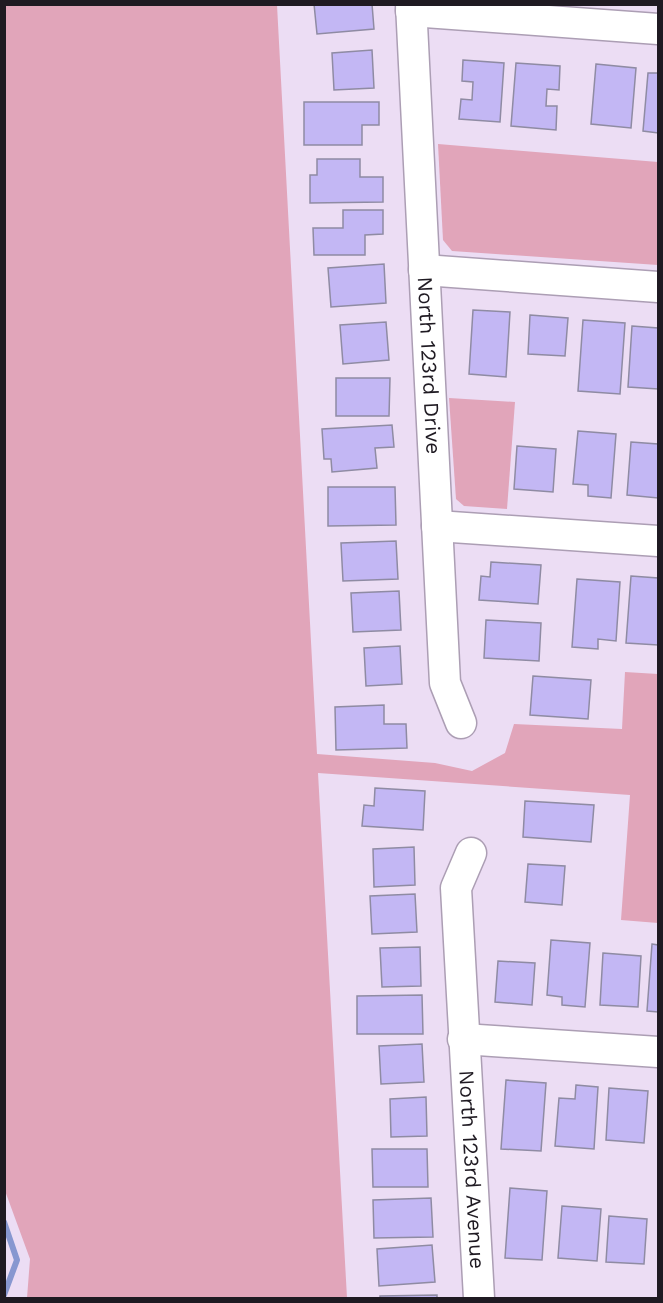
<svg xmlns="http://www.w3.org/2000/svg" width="663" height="1303" font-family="'Work Sans',sans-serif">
  <rect width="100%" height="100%" fill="#ecddf4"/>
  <g fill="#e1a5ba">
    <path d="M5,4L277,5L317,754L435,763L472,771L505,753L514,724L622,729L625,672L658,674V923L621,920L630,795L318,773L347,1298H27L30,1259L4,1188Z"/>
    <path d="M438,144L658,162V265L452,251L443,240Z"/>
    <path d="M449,398L515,402L507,509L464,506L456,499Z"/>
  </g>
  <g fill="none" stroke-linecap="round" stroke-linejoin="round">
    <path stroke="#8797d0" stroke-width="6" d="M4,1222L17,1260L4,1295"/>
  </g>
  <g fill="#c3b7f4" stroke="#8f8ba3" stroke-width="1.5">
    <path d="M314,4H372L374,29L317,34Z"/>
    <path d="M372,50L374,88L334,90L332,53Z"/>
    <path d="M463,60L504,63L500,122L459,119L461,99L472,100L473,82L462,81Z"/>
    <path d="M516,63L560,66L559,90L547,89L546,106H557L556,130L511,126Z"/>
    <path d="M596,64L636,68L631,128L591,124Z"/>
    <path d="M648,73H658V133L643,131Z"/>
    <path d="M304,102H379V125H362V145H304Z"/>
    <path d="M317,159H360V177H383V202L310,203V175H317Z"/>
    <path d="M343,210H383V234L365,235V255H314L313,228H343Z"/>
    <path d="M384,264L386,303L331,307L328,268Z"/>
    <path d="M473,310L510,312L506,377L469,374Z"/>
    <path d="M530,315L568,318L565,356L528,354Z"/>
    <path d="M583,320L625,323L620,394L578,391Z"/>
    <path d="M386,322L389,360L343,364L340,325Z"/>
    <path d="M632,326L658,328V389L628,387Z"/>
    <path d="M336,378H390L389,416H336Z"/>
    <path d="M392,425L394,447L375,448L377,468L332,472L331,459H324L322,429Z"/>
    <path d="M578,431L616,434L611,498L588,496V485L573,484Z"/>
    <path d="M631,442L658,444V498L627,495Z"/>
    <path d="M517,446L556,449L553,492L514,489Z"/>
    <path d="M328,487H395L396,525L328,526Z"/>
    <path d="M396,541L398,579L343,581L341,543Z"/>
    <path d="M491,562L541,565L538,604L479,600L481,576L490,577Z"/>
    <path d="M631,576L658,578V645L626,643Z"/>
    <path d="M577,579L620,582L616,641L598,639V649L572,647Z"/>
    <path d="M399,591L401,630L353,632L351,593Z"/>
    <path d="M486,620L541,623L539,661L484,658Z"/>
    <path d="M400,646L402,684L366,686L364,648Z"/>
    <path d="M533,676L591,680L588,719L530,715Z"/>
    <path d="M384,705V724H406L407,748L336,750L335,707Z"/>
    <path d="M375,788L425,791L423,830L362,826L364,805L374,806Z"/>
    <path d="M525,801L594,805L591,842L523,837Z"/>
    <path d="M414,847L415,885L374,887L373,849Z"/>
    <path d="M528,864L565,866L562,905L525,902Z"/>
    <path d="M415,894L417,932L372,934L370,896Z"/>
    <path d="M551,940L590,943L585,1007L562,1005V997L547,995Z"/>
    <path d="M652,944L658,945V1012L647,1011Z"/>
    <path d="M420,947L421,986L382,987L380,948Z"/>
    <path d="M603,953L641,956L638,1007L600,1005Z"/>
    <path d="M498,961L535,963L532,1005L495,1002Z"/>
    <path d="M422,995L423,1034H357V996Z"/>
    <path d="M422,1044L424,1082L381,1084L379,1046Z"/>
    <path d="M506,1080L546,1083L541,1151L501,1149Z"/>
    <path d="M576,1085L598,1087L594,1149L555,1146L559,1098L575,1099Z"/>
    <path d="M609,1088L648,1091L644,1143L606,1140Z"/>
    <path d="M426,1097L427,1136L391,1137L390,1099Z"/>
    <path d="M372,1149H427L428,1187H373Z"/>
    <path d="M510,1188L547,1191L542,1260L505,1258Z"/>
    <path d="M431,1198L433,1237L374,1238L373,1200Z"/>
    <path d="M562,1206L601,1209L597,1261L558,1258Z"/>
    <path d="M609,1216L647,1219L644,1264L606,1262Z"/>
    <path d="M432,1245L435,1282L379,1286L377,1249Z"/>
    <path d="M437,1295V1298H380V1296Z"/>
  </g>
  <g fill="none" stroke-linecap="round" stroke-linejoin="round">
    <g stroke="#ac9eb4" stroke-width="33">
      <g id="minor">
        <path id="s1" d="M411,4L445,683L461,723"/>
        <path d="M411,11L658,29"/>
        <path d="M424,270L658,287"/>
        <path d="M437,526L658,541"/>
        <path id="s2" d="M471,853L456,888L479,1298"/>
        <path d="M463,1039L658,1052"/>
      </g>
    </g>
    <use href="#minor" stroke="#fff" stroke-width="30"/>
  </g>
  <g text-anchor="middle" stroke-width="4.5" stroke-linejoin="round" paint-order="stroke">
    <g font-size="21" fill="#1f1a22" stroke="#f8ebfe">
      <text dy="7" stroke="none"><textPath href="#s1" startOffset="362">North 123rd Drive</textPath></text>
      <text dy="7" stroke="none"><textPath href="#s2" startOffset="320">North 123rd Avenue</textPath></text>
    </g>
  </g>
  <rect width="663" height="1303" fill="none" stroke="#1f1a22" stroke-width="12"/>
</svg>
